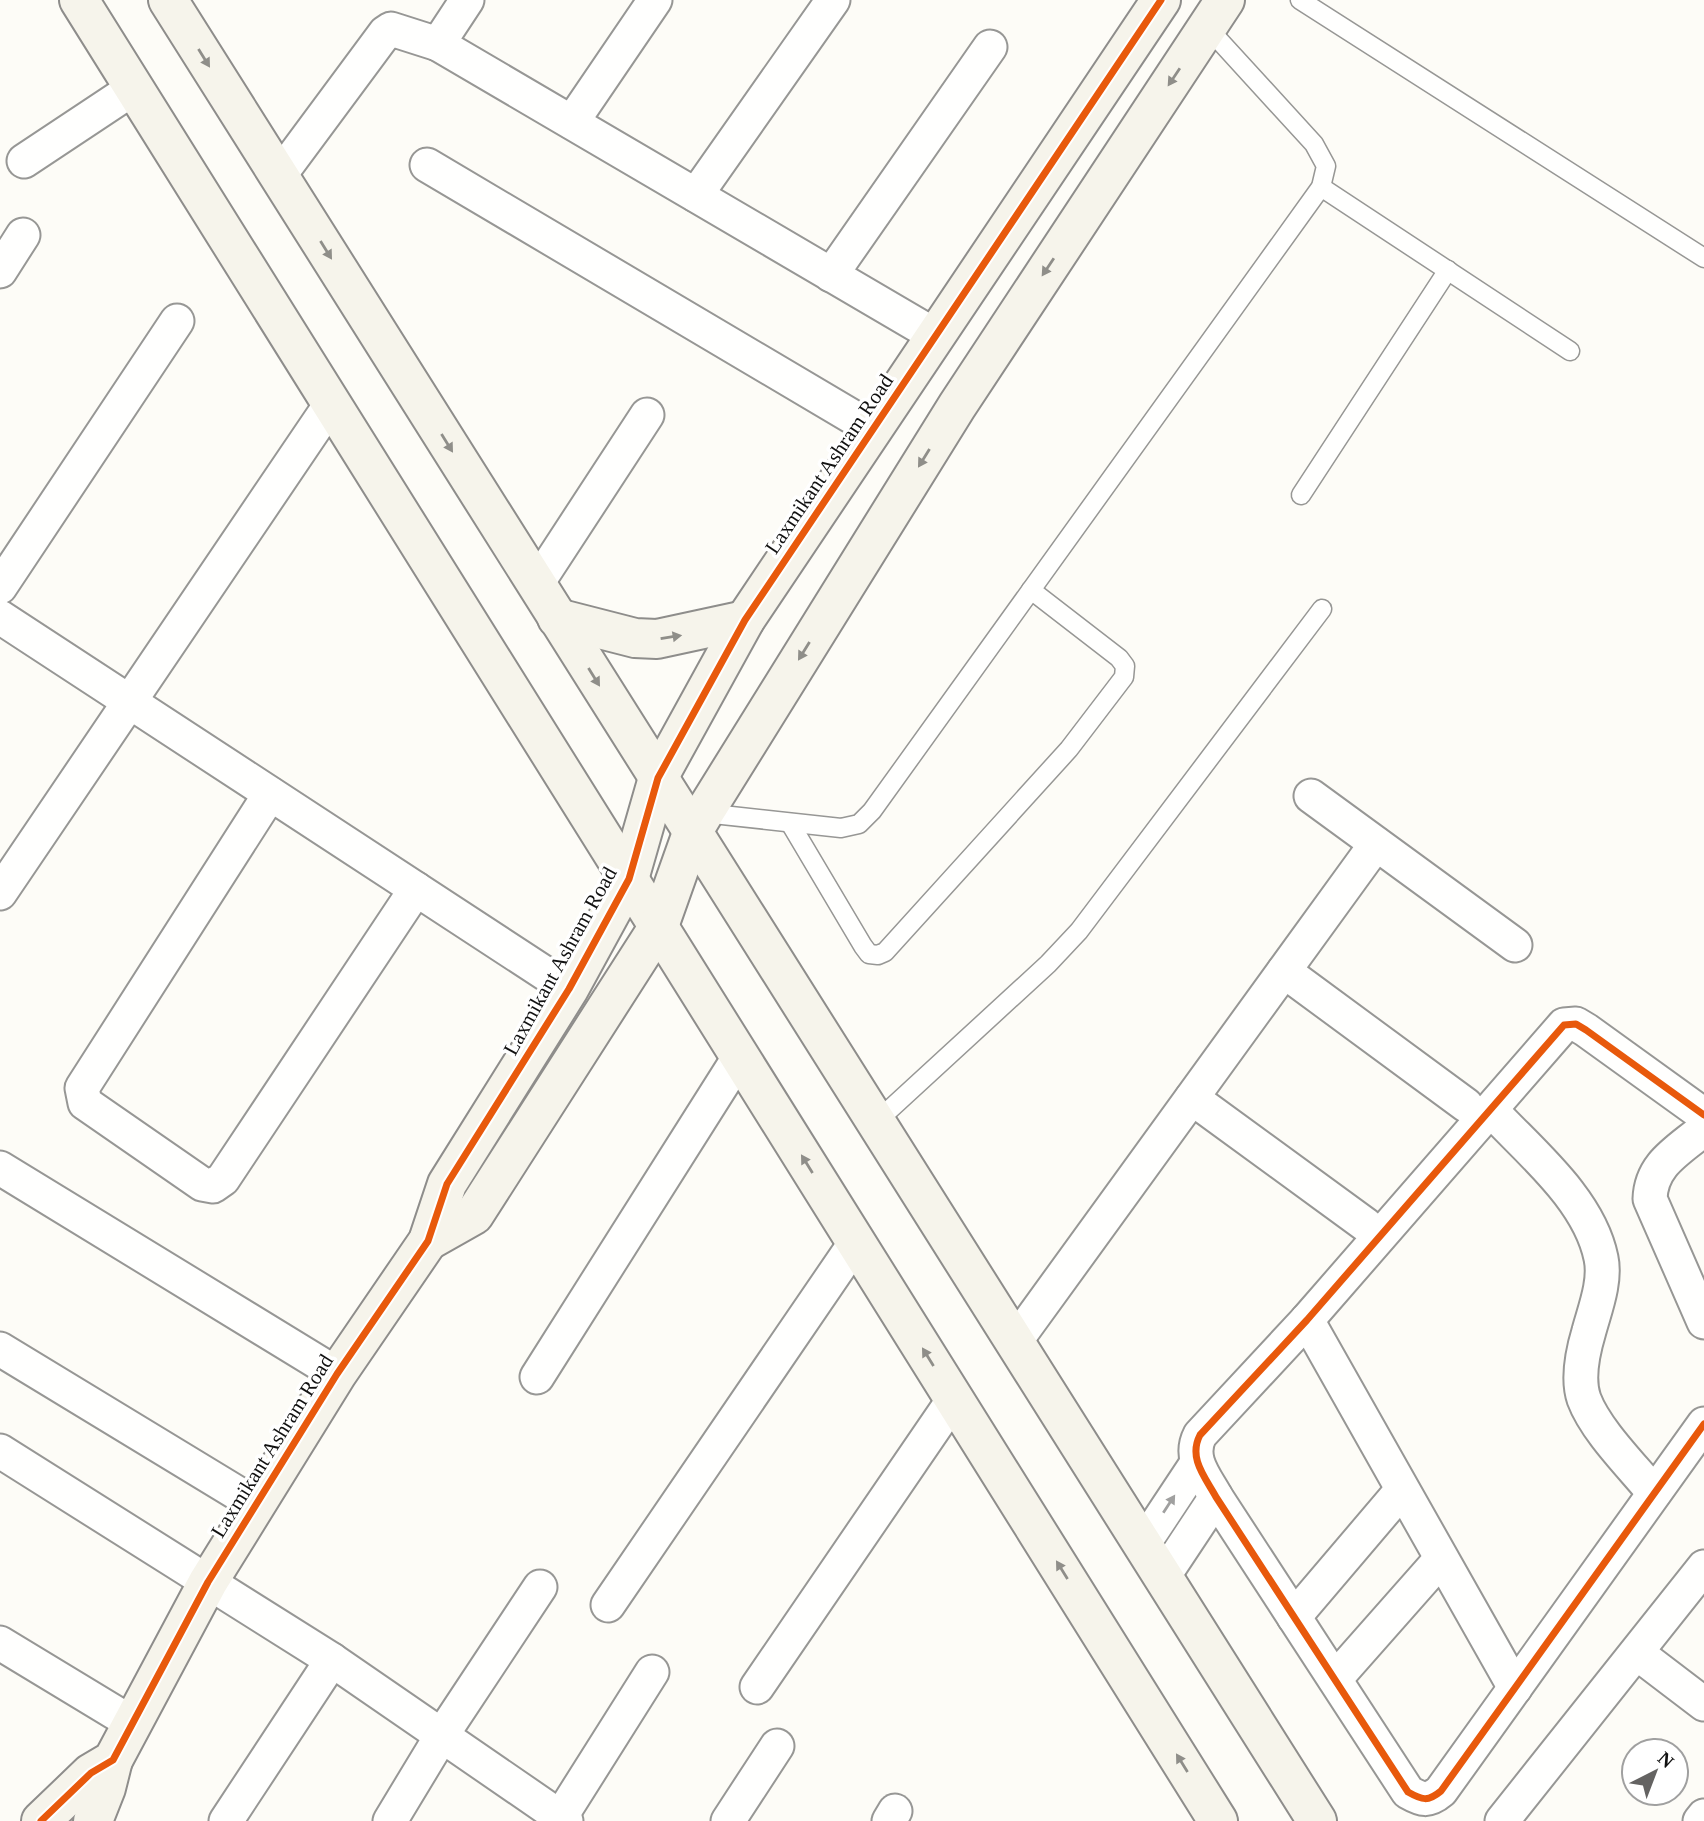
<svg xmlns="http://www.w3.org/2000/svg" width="1704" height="1821" font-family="Georgia,serif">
  <rect width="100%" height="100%" fill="#fdfcf7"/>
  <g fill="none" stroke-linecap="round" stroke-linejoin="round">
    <g stroke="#979795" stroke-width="21">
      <g id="lane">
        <path d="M1300,0L1704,258"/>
        <path d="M1321,187L1570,351"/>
        <path d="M1301,495L1448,270"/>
        <path d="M704,813L841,828L859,824L872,811L1321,187L1326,166L1314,144L1207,27"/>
        <path d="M790,823L863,946L869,954L878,955L885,952L1069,749L1124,677L1125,666L1119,658L1031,590"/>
        <path d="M875,1123L1048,964L1079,931L1322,609"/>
      </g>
    </g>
    <g stroke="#979795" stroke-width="37">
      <g id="street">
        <path d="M467,0L438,44L936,336"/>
        <path d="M572,122L655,0"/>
        <path d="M24,161L134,88"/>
        <path d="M427,165L873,429"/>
        <path d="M279,176L385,33L391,29L438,44"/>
        <path d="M696,195L833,0"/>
        <path d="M0,271L23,235"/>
        <path d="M831,275L990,47"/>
        <path d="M536,585L647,415"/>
        <path d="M0,587L177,321"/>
        <path d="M0,617L569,989"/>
        <path d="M270,794L82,1088L85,1103L202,1184L213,1186L223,1179L416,889"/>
        <path d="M1311,796L1515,945"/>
        <path d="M0,893L331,404"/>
        <path d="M1284,971L1466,1105"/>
        <path d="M1192,1098L1366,1225"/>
        <path d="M1491,1110C1530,1152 1589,1199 1601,1258C1606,1281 1595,1309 1589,1331C1583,1351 1577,1379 1584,1399C1596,1431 1633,1467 1654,1493"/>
        <path d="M1704,1115L1586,1030L1576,1024L1564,1025L1307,1320L1200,1435C1188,1458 1205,1477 1216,1497L1408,1792C1422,1800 1428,1802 1441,1791L1704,1424"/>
        <path d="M1704,1129C1678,1151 1651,1164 1650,1199L1704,1322"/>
        <path d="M0,1168L337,1374"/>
        <path d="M1307,1320L1515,1688"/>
        <path d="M1014,1343L1376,844"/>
        <path d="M0,1349L255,1504"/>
        <path d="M537,1377L740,1056"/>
        <path d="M0,1451L332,1660L566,1821"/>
        <path d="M1142,1546L1197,1463"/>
        <path d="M1163,1577L1216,1497"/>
        <path d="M608,1605L856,1242"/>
        <path d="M1294,1617L1402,1490"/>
        <path d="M0,1643L132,1723"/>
        <path d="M1637,1653L1704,1704"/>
        <path d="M1335,1679L1441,1559"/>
        <path d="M757,1687L954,1399"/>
        <path d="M226,1821L332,1660"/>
        <path d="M390,1821L442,1735L540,1587"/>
        <path d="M558,1821L652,1672"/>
        <path d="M728,1821L777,1746"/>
        <path d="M889,1821L895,1811"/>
        <path d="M1502,1821L1704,1567"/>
        <path d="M1700,1821L1704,1816"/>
      </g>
    </g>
    <g stroke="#8e8d8b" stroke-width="42">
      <g id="secondary">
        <path d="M79,0L1218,1821"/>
        <path d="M168,0L1317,1821"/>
        <path d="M557,618L635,638L657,639L745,620"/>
        <path d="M428,1241L474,1215L659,926L692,833L704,813L957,406L1225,0"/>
        <path d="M41,1821L91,1773L113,1760L208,1582L337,1374L428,1241L447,1184L569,989L629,879L658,778L745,620L1161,0"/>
        <path d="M93,1821L106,1788L113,1760"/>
      </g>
    </g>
    <use href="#lane" stroke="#fffffe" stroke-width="18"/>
    <use href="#street" stroke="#fffffe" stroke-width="33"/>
    <use href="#secondary" stroke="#f6f4eb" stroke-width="38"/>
    <g stroke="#fff" stroke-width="11">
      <g id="cycleway">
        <path d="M1704,1115L1586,1030L1576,1024L1564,1025L1307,1320L1200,1435C1188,1458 1205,1477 1216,1497L1408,1792C1422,1800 1428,1802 1441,1791L1704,1424"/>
        <path d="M41,1821L91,1773L113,1760L208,1582L337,1374L428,1241L447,1184L569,989L629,879L658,778L745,620L1161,0"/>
      </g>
    </g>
    <use href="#cycleway" stroke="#e8590c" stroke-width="7"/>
  </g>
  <defs><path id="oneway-solid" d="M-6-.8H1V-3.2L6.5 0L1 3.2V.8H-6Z" transform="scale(1.75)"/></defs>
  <g fill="#8f8e89">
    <use href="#oneway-solid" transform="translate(204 58) rotate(58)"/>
    <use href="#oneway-solid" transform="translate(1174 77) rotate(124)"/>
    <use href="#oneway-solid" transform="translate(326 250) rotate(58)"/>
    <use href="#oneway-solid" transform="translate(1048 267) rotate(124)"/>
    <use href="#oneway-solid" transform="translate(447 443) rotate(58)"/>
    <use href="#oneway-solid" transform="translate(924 458) rotate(122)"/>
    <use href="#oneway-solid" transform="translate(671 637) rotate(-9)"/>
    <use href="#oneway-solid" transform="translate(804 651) rotate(122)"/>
    <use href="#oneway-solid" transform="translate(594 677) rotate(58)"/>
    <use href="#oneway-solid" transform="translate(807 1164) rotate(-122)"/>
    <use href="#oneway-solid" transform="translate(928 1357) rotate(-122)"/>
    <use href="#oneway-solid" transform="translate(1062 1570) rotate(-122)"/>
    <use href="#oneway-solid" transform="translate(1182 1763) rotate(-122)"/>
  </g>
  <use fill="#a0a09f" href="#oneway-solid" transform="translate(1169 1504) rotate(-57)"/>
  <g text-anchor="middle" stroke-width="7" stroke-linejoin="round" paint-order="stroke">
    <g font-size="21" fill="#111" stroke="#fff">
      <text transform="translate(829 464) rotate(-56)" y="7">Laxmikant Ashram Road</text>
      <text transform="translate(560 961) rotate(-61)" y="7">Laxmikant Ashram Road</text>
      <text transform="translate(272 1446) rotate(-58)" y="7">Laxmikant Ashram Road</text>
    </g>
  </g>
  <g transform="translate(1655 1772) rotate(42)"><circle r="33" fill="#ffffff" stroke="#a0a0a0" stroke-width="2"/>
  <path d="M0-5L12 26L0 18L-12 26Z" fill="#646362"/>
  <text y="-10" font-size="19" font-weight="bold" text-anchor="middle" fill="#111111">N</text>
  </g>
</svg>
